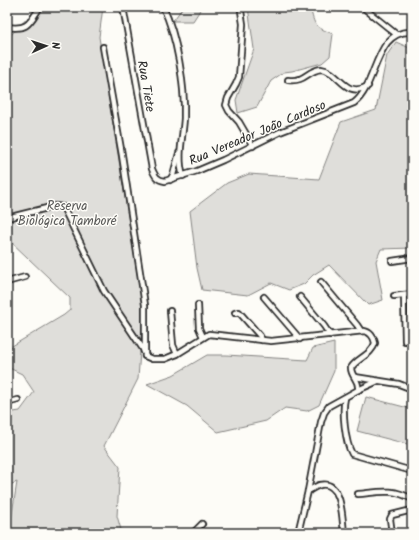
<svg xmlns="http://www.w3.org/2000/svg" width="419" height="540" font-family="Kalam,sans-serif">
  <rect width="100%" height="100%" fill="#fdfcf7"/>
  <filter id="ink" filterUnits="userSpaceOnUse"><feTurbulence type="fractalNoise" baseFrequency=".025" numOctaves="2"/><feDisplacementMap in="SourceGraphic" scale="8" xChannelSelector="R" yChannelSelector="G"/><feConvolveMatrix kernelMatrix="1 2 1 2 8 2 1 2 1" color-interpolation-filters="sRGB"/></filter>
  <g filter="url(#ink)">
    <g fill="#dfdeda" stroke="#858482">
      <path d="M38,7H103L99,37L143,309L138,379L104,446L120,467L117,516L122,533H9L17,482L7,486V413L20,411L34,392L22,374L7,367V349L64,315L70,310V298L7,238V39Z"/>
      <path d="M183,7H202L193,21H173Z"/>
      <path d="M248,7H310C315,27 314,26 333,34L330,56L322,63L292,71L284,72L271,81L257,107L238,113L236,100L254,49Z"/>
      <path d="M396,42L412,49V248L381,249L376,261L383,300L368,305L329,265L313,275L304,284L289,290L271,283L248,295L202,290L197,268L190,211L227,183L249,174L319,179L341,122L376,110L387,55Z"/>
      <path d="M334,343V371L319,405L307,411L285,408L266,421L218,432L187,406L147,384L173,375L207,355H226L307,360L313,348Z"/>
      <path d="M366,397L412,409V426L407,444L357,431Z"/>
    </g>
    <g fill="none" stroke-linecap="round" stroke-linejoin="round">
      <g stroke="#2b2b2b" stroke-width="8">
        <g id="minor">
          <path d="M123,7L152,169C155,176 157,180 165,181L197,171L223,160L280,132L354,103C378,85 374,29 412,32"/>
          <path d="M163,7C177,36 185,85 184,118C183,137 177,157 183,176"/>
          <path d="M365,9L396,34"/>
          <path d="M241,11L243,24L239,77L236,84L228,98L226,105L229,111L239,122L253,146"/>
          <path d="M7,27C28,30 29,24 40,7"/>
          <path d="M103,47L122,155L145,305V356"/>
          <path d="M288,80C306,82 306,71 321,69C340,71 344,99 368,86"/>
          <path d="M170,180L173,175L179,153"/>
          <path d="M7,218L55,206L63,207L104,291L143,349L144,352"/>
          <path d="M392,261L412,258"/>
          <path d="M7,282L25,277"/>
          <path d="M321,282L357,325L361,331"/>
          <path d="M404,295L405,341"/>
          <path d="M394,296L412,294"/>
          <path d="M264,297L300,339"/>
          <path d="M300,297L324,326L330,335"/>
          <path d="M198,305L199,328L203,337"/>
          <path d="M170,311L173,345L177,354"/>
          <path d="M235,313L239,312L260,336L262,340"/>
          <path d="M145,356L152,359H165L177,354L209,334L271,341L364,331C370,332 374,337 375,343C372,355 357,358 351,368C351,377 360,380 358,390"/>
          <path d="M355,377L399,384L412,389"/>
          <path d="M345,398C342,411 345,442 352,454L412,471"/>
          <path d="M7,403L18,400"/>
          <path d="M308,491C312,489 316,486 320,485C343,480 342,519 344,533"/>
          <path d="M358,494C380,492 392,488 412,499"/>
          <path d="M193,533L202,524"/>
          <path d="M298,533L308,491L321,422L324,413L329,406L358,390L378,381"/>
          <path d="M392,533L390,519L392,515L412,510"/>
        </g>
      </g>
      <use href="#minor" stroke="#fdfcf7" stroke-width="4.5"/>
    </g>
  </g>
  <g text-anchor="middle" stroke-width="3" stroke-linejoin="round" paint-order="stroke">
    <g font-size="13" fill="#2b2b2b" stroke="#fdfcf7">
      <text transform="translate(147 86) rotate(80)" y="5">Rua Tiete</text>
      <text transform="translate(257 132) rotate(-23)" y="5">Rua Vereador João Cardoso</text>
    </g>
    <g font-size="13" fill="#585857" stroke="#fdfcf7">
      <text x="67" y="210">Reserva<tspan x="67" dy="15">Biológica Tamboré</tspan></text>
    </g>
  </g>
  <rect width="419" height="540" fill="none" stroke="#fdfcf7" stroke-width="24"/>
  <rect x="12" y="12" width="395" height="516" fill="none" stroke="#2b2b2b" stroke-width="1.5" filter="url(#ink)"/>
  <g transform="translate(46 46) rotate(87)" stroke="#fdfcf7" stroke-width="3" paint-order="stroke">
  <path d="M0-3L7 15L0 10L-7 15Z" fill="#2b2b2b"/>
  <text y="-6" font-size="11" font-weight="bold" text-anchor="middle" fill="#2b2b2b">N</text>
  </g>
</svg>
